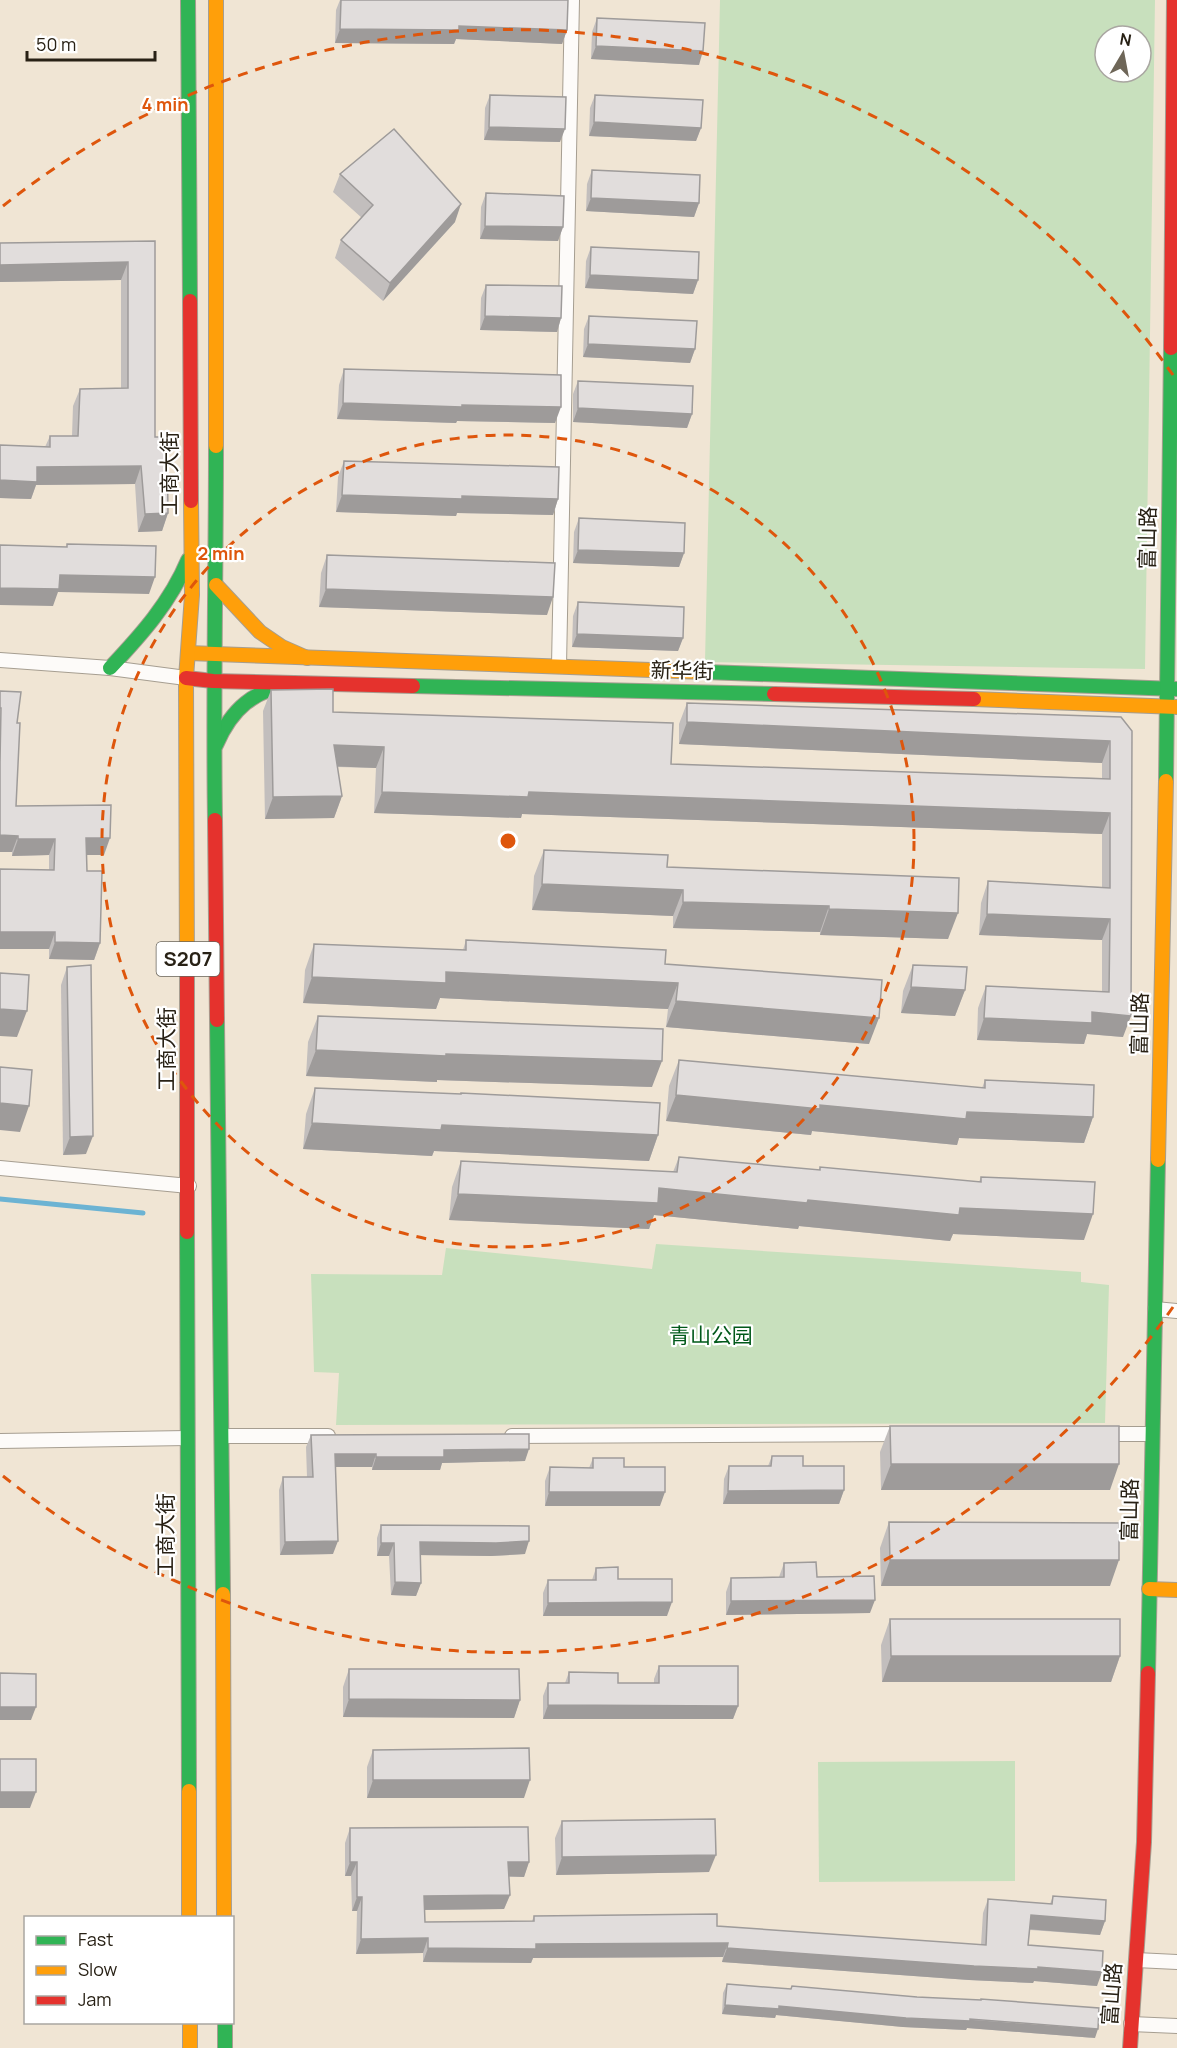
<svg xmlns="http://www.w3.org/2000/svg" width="1177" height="2048" font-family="Manrope,'Noto Sans SC',sans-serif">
  <rect width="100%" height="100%" fill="#f0e5d4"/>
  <g fill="#c8e0bd" fill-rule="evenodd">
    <path d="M720,0H1155L1145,669L705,662ZM1105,36H1141V72H1105Z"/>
    <path d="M656,1244L1081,1272V1282L1109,1285L1105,1423L336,1425L339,1373L314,1372L311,1274L442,1275L446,1248L652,1269Z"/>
    <path d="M1015,1761V1881L819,1882L818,1762Z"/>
  </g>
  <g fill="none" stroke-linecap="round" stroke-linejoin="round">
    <path stroke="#6cb3d3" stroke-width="5" d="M0,1199L143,1213"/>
    <g stroke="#a69e91" stroke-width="16">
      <g id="street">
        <path d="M0,660L110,668L186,678"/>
        <path d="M559,666L572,0"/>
        <path d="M0,1168L189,1186"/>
        <path d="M1155,1309L1177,1311"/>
        <path d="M1103,1434H1152"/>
        <path d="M222,1436H328"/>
        <path d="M512,1436L904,1434"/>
        <path d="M0,1441L187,1438"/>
        <path d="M1136,1960L1177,1962"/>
        <path d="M1131,2024L1177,2026"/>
      </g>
    </g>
    <g stroke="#a69e91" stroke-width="16">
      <g id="fast">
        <path d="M188,0L190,301"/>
        <path d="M110,668C141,635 170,603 188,560"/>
        <path d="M705,672L1177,689"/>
        <path d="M413,686L774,694"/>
        <path d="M216,745C232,708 253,691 293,683"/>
        <path d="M1166,781L1171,348"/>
        <path d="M215,820C213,695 216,571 216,446"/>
        <path d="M217,1020L223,1594"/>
        <path d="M187,1232L189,1791"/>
        <path d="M1148,1673L1158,1160"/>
        <path d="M225,2022V2048"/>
      </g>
    </g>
    <g stroke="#a69e91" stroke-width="16">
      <g id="slow">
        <path d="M216,0V446"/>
        <path d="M216,585L260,632L282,647L307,658"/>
        <path d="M188,653L705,672"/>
        <path d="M974,699L1177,707"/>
        <path d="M187,977L186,678L192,595L191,501"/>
        <path d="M1158,1160L1166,781"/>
        <path d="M1149,1589L1177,1590"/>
        <path d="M223,1594L224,1918"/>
        <path d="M189,1791V1918"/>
        <path d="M190,2022V2048"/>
      </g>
    </g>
    <g stroke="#a69e91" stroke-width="16">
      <g id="jam">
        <path d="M190,301L191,501"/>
        <path d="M1171,348L1174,0"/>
        <path d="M186,678L213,681L413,686"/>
        <path d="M774,694L974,699"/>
        <path d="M215,820L217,1020"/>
        <path d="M187,977V1232"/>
        <path d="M1130,2048L1144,1842L1148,1673"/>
      </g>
    </g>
    <use href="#street" stroke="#fdfbf9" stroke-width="14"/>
    <use href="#fast" stroke="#30b455" stroke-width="14"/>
    <use href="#slow" stroke="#ff9f0a" stroke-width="14"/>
    <use href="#jam" stroke="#e5322d" stroke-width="14"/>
  </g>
  <g fill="#c2bebd">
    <path d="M340,0H568L567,30L562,44L456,39L454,44L335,43L336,10Z"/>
    <path d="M597,18L699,65L591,59L592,32Z"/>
    <path d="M490,95L560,142L484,140L485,108Z"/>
    <path d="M595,95L701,128L696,141L589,136L590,108Z"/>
    <path d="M592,170L699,203L694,217L586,211L587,184Z"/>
    <path d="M340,174L455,222L383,301L335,258L341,240L362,218L333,192Z"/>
    <path d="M486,193L563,227L558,241L480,239L481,207Z"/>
    <path d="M155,241V437L168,513L162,531L138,532L135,484L36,485L31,499L0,498V445L45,447L50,436H72L73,406L80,389L121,388V280L0,282V243Z"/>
    <path d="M591,247L698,280L693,294L585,288L586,261Z"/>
    <path d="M486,285L561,318L557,332L480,330L481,298Z"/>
    <path d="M589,316L695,349L690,363L583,357L584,329Z"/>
    <path d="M344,369L555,423L457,421L456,423L337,419L339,385Z"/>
    <path d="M578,381L692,414L687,428L573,422V394Z"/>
    <path d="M344,461L558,499L553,515L457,513L456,516L336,512L338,477Z"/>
    <path d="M579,518L684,553L679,567L573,563L574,532Z"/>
    <path d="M327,555L547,615L319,607L321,573Z"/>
    <path d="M578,602L683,638L678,651L572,647L573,616Z"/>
    <path d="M271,690L333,712L671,764L963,774L1102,778V763L679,744V724L687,703L1121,717L1123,1037L1087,1034L1084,1044L977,1040L978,1008L986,986L1102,992V940L979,935L981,903L988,881L1102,887V834L522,814L521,818L374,813L376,768L337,767L342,796L334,818L265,819L263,711Z"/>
    <path d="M0,691L17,723L16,806L104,855H86L87,871L100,943L94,960L49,959V855L12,856V852H0Z"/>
    <path d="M544,850L667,867L959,878L948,939L820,935V932L673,928V916L532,910L534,876Z"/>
    <path d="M466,940L665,964L869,1044L666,1027L668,1009L440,998L436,1009L303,1003L305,970L314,944L463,950Z"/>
    <path d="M913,965L965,990L955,1016L901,1013L903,991Z"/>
    <path d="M67,967L86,1154L63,1155L61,985Z"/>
    <path d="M318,1016L652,1087L437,1080V1082L306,1076L308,1042Z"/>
    <path d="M679,1060L982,1088L985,1080L1093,1117L1084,1143L959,1138L957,1145L812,1131L811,1135L666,1121L669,1086Z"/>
    <path d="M315,1088L658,1135L649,1161L434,1151L432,1156L303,1149L306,1114Z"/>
    <path d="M679,1157L819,1170L820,1167L979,1182L981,1177L1084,1240L953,1234L950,1241L799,1226L798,1229L654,1215L649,1229L449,1220L452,1187L461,1161L673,1172Z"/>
    <path d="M890,1426L1110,1490H881L880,1452Z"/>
    <path d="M311,1435L525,1461L442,1463L440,1470H372V1467H335L333,1554L280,1555L279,1490L283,1477H307L306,1447Z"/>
    <path d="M772,1456L803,1466L844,1490L839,1504H723L724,1479L729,1466H768Z"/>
    <path d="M593,1458L624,1467L660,1506H545V1481L550,1467L589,1468Z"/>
    <path d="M889,1522L1110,1586H881L880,1548Z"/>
    <path d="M381,1525L525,1554L491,1556L420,1555L421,1583L416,1596L391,1595L389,1556H377V1538Z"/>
    <path d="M784,1563L817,1577L870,1613L726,1615V1592L731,1578L779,1577Z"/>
    <path d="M596,1568L618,1579L667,1616H543V1593L548,1580H592Z"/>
    <path d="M890,1619L1120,1656L1111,1682H882L881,1645Z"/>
    <path d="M659,1666L738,1706L733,1719H543V1696L548,1683H565L569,1672L618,1683H654V1679Z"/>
    <path d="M349,1669L520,1700L514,1718L343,1717V1687Z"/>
    <path d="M373,1750L524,1798H367V1767Z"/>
    <path d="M562,1821L709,1872L556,1875L555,1838Z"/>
    <path d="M350,1828L529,1862L524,1877H508L510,1895L504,1909L424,1910L425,1922L532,1921L534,1916L717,1926L981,1945L983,1913L988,1899L1050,1904L1053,1896L1105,1921L1100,1935L1030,1930L1028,1945L1097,1986L1034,1981L1033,1983L969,1980L776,1966L722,1962L723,1957L533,1958L531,1963L423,1962V1953L356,1954L357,1911H352L351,1876H345V1843Z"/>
    <path d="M727,1984L791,1989L792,1986L1095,2038L967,2028L966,2030L903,2027L776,2015L775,2018L722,2014L723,1993Z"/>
  </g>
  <g fill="#9e9b9a">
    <path d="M459,26L567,30L562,44L456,39L454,44L335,43L340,29Z"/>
    <path d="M596,46L703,51L699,65L591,59Z"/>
    <path d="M594,122L701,128L696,141L589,136Z"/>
    <path d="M489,127L565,129L560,142L484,140Z"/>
    <path d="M591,198L699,203L694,217L586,211Z"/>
    <path d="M461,204L455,222L383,301L390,283Z"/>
    <path d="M485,226L563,227L558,241L480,239Z"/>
    <path d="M128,262L121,280L0,282V265Z"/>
    <path d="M590,275L698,280L693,294L585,288Z"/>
    <path d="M485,316L561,318L557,332L480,330Z"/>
    <path d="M588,344L695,349L690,363L583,357Z"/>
    <path d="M343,403L462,405L561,407L555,423L457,421L456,423L337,419Z"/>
    <path d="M578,408L692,414L687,428L573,422Z"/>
    <path d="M141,466L135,484L36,485L31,499L0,498V480L37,467Z"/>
    <path d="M342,495L462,496L558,499L553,515L457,513L456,516L336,512Z"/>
    <path d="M168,513L162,531L138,532L145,514Z"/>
    <path d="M578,550L684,553L679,567L573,563Z"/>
    <path d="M60,575L155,577L149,594L58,592L53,606L0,605V588Z"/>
    <path d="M326,589L553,597L547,615L319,607Z"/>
    <path d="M577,634L683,638L678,651L572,647Z"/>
    <path d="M687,722L1110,741L1102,763L679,744Z"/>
    <path d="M334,745L384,747L376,768L326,766Z"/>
    <path d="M382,792H529L1110,813L1102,834L522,814L521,818L374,813Z"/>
    <path d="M342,796L334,818L265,819L273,797Z"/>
    <path d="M0,835L18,836L12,852H0Z"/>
    <path d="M86,838H110L104,855H80Z"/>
    <path d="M18,839H55L49,855L12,856Z"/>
    <path d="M542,884L683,890L673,916L532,910Z"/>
    <path d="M683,902L829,906L820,932L673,928Z"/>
    <path d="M829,909L958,913L948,939L820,935Z"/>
    <path d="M987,914L1110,919L1102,940L979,935Z"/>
    <path d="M0,932H55L49,949H0Z"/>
    <path d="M55,942L100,943L94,960L49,959Z"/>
    <path d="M446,972L678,983L668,1009L440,998L436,1009L303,1003L312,977Z"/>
    <path d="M911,987L965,990L955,1016L901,1013Z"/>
    <path d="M676,1001L879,1018L869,1044L666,1027Z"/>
    <path d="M0,1009L27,1011L17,1037L0,1036Z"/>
    <path d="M1092,1012L1131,1016L1123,1037L1087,1034L1084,1044L977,1040L984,1018Z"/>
    <path d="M316,1050L446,1054L662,1061L652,1087L437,1080V1082L306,1076Z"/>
    <path d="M676,1095L820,1105L1093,1117L1084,1143L959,1138L957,1145L812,1131L811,1135L666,1121Z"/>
    <path d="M0,1103L29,1106L20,1132L0,1130Z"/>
    <path d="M312,1123L442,1125L658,1135L649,1161L434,1151L432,1156L303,1149Z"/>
    <path d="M93,1136L86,1154L63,1155L70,1137Z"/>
    <path d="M659,1188L808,1200L1093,1214L1084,1240L953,1234L950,1241L799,1226L798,1229L654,1215L649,1229L449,1220L458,1194Z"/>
    <path d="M529,1449L525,1461L442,1463L440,1470H372L376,1457L444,1450Z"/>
    <path d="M335,1454H376L372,1467H330Z"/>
    <path d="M891,1464H1119L1110,1490H881Z"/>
    <path d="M844,1490L839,1504H723L728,1491Z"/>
    <path d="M549,1492H665L660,1506H545Z"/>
    <path d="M338,1541L333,1554L280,1555L285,1542Z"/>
    <path d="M529,1541L525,1554L491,1556L415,1555L420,1542Z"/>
    <path d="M381,1543H394L389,1556H377Z"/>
    <path d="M890,1560H1119L1110,1586H881Z"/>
    <path d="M395,1582L421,1583L416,1596L391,1595Z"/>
    <path d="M875,1600L870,1613L726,1615L731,1601Z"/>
    <path d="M672,1602L667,1616H543L548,1603Z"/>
    <path d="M891,1656H1120L1111,1682H882Z"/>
    <path d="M349,1699L520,1700L514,1718L343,1717Z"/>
    <path d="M548,1705L738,1706L733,1719H543Z"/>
    <path d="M0,1707H36L31,1720H0Z"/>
    <path d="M373,1780H530L524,1798H367Z"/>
    <path d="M0,1792H36L30,1808H0Z"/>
    <path d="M716,1855L709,1872L556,1875L562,1857Z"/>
    <path d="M350,1862H357L351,1876H345Z"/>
    <path d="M508,1862H529L524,1877L503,1876Z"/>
    <path d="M510,1895L504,1909L419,1910L424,1896Z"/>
    <path d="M357,1897H362L357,1911H352Z"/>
    <path d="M1031,1915L1105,1921L1100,1935L1026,1929Z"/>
    <path d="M428,1938L423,1953L356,1954L361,1939Z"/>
    <path d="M728,1943L723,1957L533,1958L531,1963L423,1962L428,1948L536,1944Z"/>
    <path d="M727,1948L1038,1967L1102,1972L1097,1986L1034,1981L1033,1983L969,1980L722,1962Z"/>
    <path d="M725,2005L779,2006L1098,2029L1095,2038L967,2028L966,2030L903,2027L776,2015L775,2018L722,2014Z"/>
  </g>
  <g fill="#e1dddc" stroke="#9e9b9a" stroke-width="1.5">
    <path d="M341,0H568L567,30L459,26V30L340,29Z"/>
    <path d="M597,18L705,23L703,51L596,46Z"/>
    <path d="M490,95L566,97L565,129L489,127Z"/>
    <path d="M595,95L703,100L701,128L594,122Z"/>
    <path d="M394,129L461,204L390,283L341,240L373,205L340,174Z"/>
    <path d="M592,170L700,175L699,203L591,198Z"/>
    <path d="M486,193L564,196L563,227L485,226Z"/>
    <path d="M155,241V437H167L168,513L145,514L141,466L37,467V482L0,480V445L50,447V436H78L80,389L128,388V262L0,265V243Z"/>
    <path d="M591,247L699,252L698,280L590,275Z"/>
    <path d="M486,285L562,286L561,318L485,316Z"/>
    <path d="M589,316L697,321L695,349L588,344Z"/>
    <path d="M344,369L561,375V407L462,405V407L343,403Z"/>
    <path d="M578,381L693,386L692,414L578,408Z"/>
    <path d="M344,461L559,467L558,499L462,496V499L342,495Z"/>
    <path d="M579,518L685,523L684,553L578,550Z"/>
    <path d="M67,544L156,546L155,577L60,575L59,589L0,588V545L67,547Z"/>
    <path d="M327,555L555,563L553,597L326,589Z"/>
    <path d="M578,602L684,607L683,638L577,634Z"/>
    <path d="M333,689V712L673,723L671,764L1110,779V741L687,722V703L1121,717L1132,731L1131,1016L1092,1012V1023L984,1018L986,986L1109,992L1110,919L987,914L988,881L1110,888V813L529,792L528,797L382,792L384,747L334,745L342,796L273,797L271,690Z"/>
    <path d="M0,691L21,692L17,723H20L16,806L111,805L110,838H86L87,871H102L100,943L55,942V932H0V869L54,870L55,839H18V836L0,835V762L1,708H0Z"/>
    <path d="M544,850L668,855L667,867L959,878L958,913L829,909V906L683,902V890L542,884Z"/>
    <path d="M466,940L666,950L665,964L882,980L879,1018L676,1001L678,983L446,972V983L312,977L314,944L466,950Z"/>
    <path d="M91,965L93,1136L70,1137L67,967Z"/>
    <path d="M913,965L967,967L965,990L911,987Z"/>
    <path d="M0,973L29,975L27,1011L0,1009Z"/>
    <path d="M318,1016L663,1029L662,1061L446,1054V1056L316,1050Z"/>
    <path d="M679,1060L985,1088V1080L1094,1085L1093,1117L967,1112L966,1119L820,1105V1109L676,1095Z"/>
    <path d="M0,1067L32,1070L29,1106L0,1103Z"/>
    <path d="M315,1088L461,1094V1093L660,1103L658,1135L442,1125L441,1130L312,1123Z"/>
    <path d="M679,1157L820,1170V1167L981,1182V1177L1095,1182L1093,1214L960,1208L959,1215L808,1200L807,1203L659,1188L658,1203L458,1194L461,1161L677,1172Z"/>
    <path d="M890,1426H1119V1464H891Z"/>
    <path d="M529,1434V1449L444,1450V1457H376V1454H335L338,1541L285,1542L283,1477H313L311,1435Z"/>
    <path d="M772,1456H803V1466H844V1490L728,1491L729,1466H771Z"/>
    <path d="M593,1458H624V1467H665V1492H549L550,1467L593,1468Z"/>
    <path d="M889,1522L1119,1523V1560H890Z"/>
    <path d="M381,1525L529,1526V1541L496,1543L420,1542L421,1583L395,1582L394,1543H381Z"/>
    <path d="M816,1562L817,1577L874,1576L875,1600L731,1601V1578L784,1577V1563Z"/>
    <path d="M618,1567V1579H672V1602L548,1603V1580H596V1568Z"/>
    <path d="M890,1619H1120V1656H891Z"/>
    <path d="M659,1666H738V1706L548,1705V1683H569V1672L618,1673V1683H659Z"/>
    <path d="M349,1669H519L520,1700L349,1699Z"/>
    <path d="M0,1673L36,1674V1707H0Z"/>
    <path d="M529,1748L530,1780H373V1750Z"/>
    <rect x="0" y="1759" width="36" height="33"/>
    <path d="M715,1819L716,1855L562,1857V1821Z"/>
    <path d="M528,1827L529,1862H508L510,1895L424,1896L425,1922L534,1921V1916L717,1914V1926L986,1945L988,1899L1052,1904L1053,1896L1106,1900L1105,1921L1031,1915L1028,1945L1103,1951L1102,1972L1038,1967V1969L974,1966L781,1952L727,1948L728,1943L536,1944V1949L428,1948V1938L361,1939L362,1897H357V1862H350V1828Z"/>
    <path d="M727,1984L791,1989L792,1986L917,1997L981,2000V1999L1099,2008L1098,2029L970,2019V2021L906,2018L779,2006V2009L725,2005Z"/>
  </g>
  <g fill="none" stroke="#de560c" stroke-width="3" stroke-dasharray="10 8">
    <circle cx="508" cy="841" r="406"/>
    <path d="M1173 1307A812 812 0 0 1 3 1476M3 206A812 812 0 0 1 1173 375"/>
  </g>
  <g text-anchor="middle" stroke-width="4.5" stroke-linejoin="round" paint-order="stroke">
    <rect fill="#fff" stroke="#68645b" stroke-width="1.5" x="156.5" y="942" width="63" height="34" rx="4.5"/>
    <g font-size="20" font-weight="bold" fill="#282115">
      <text x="188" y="966">S207</text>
    </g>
    <g font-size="21" fill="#282115" stroke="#fff">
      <text transform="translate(170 473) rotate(-90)" y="7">工商大街</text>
      <text transform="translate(1148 538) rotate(-89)" y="7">富山路</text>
      <text transform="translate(682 671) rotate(1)" y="7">新华街</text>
      <text transform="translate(1140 1024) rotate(-89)" y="7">富山路</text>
      <text transform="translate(167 1049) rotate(-90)" y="7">工商大街</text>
      <text transform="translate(1130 1510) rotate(-89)" y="7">富山路</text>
      <text transform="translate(166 1535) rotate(-90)" y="7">工商大街</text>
      <text transform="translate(1112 1994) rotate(-86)" y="7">富山路</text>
    </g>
    <g font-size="21" fill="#01591a" stroke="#fff">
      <text x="711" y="1343">青山公园</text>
    </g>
  </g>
  <circle cx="508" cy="841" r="9" fill="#de560c" stroke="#fff" stroke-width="3"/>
  <g font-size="18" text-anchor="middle" font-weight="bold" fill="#de560c" stroke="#fff" stroke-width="4.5" stroke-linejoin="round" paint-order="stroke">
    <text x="165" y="111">4 min</text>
    <text x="221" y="560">2 min</text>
  </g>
  <rect x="24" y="1916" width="210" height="108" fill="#ffffff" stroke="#a9a6a1" stroke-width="1.5"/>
  <rect x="36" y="1936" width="30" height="9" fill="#30b455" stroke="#a9a6a1" stroke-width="1.5"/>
  <text x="78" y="1946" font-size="18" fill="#282115">Fast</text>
  <rect x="36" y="1966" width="30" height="9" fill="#ff9f0a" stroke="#a9a6a1" stroke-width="1.5"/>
  <text x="78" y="1976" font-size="18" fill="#282115">Slow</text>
  <rect x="36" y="1996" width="30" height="9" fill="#e5322d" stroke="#a9a6a1" stroke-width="1.5"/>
  <text x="78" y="2006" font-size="18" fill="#282115">Jam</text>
  <g transform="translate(1123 54) rotate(10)"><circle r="28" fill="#ffffff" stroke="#a9a6a1" stroke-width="1.5"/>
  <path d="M0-4.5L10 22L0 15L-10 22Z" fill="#6e6658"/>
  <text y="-9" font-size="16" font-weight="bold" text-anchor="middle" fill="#282115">N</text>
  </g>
  <path d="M27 51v9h128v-9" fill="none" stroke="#282115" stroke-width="3"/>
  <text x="36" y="51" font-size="18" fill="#282115" stroke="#ffffff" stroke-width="4.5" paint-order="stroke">50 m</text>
</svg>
